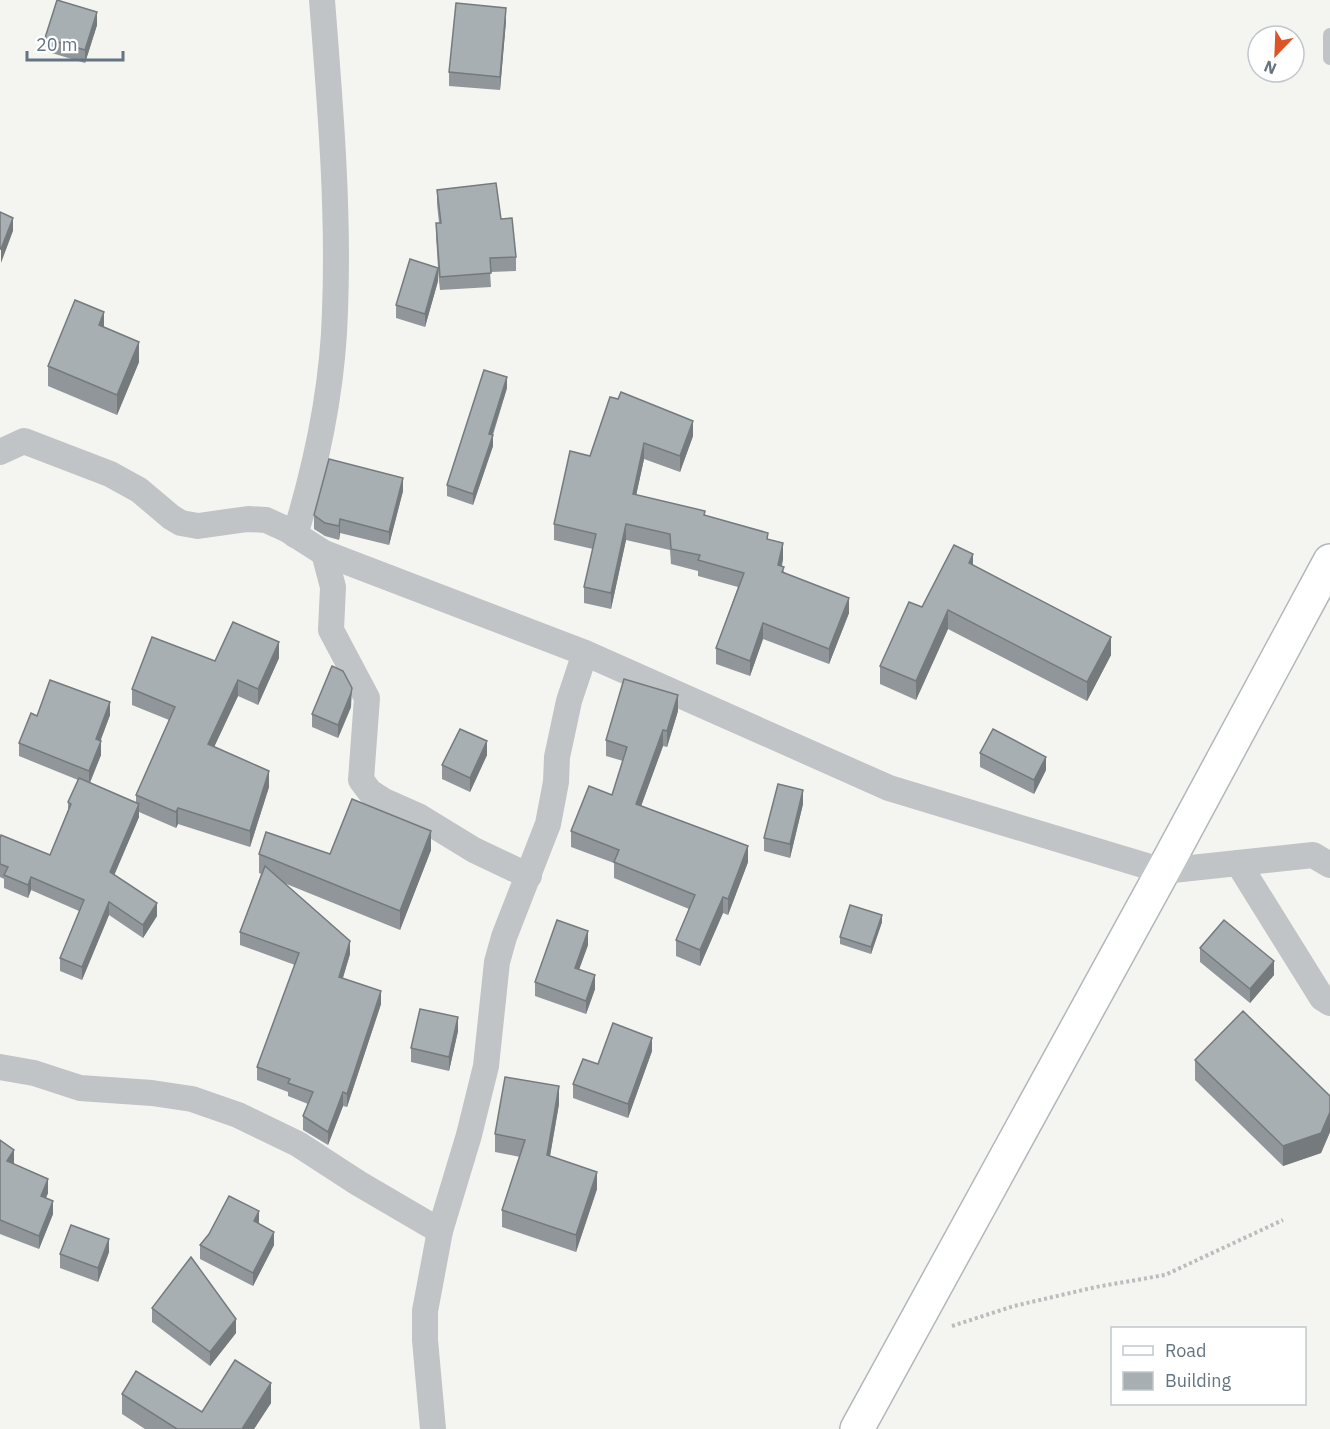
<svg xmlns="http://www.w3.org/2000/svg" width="1330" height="1429" font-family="'IBM Plex Sans',sans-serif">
  <rect width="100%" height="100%" fill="#f4f5f1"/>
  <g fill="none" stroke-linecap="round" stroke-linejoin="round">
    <g stroke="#b2b7bb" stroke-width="36">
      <path id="secondary" d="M857,1429L1163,871L1330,561"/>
    </g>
    <path stroke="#babcbe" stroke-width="4" stroke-dasharray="3 3" stroke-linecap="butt" d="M952,1326L1014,1306L1096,1287L1165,1275L1283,1220"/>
    <path stroke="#c0c4c7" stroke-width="14" d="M1330,35V58"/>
    <g stroke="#c0c4c7" stroke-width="26">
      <path d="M0,452L24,441L110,474L139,490L171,517L181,523L198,526L248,519L266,520L288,530L324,553L585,653L889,788L1163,871L1313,855L1330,865"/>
      <path d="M295,535C317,463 333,386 335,311C339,207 330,103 322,0"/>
      <path d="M324,553L333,587L331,630L367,698L361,780L370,792L384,801L420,817L474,850L529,876"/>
      <path d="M1238,863L1322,998L1330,1003"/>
      <path d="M0,1067L34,1073L80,1088L152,1093L192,1099L238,1115L298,1144L358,1183L440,1231"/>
      <path d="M433,1429L425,1340V1311L440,1231L469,1135L486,1066L497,962L504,937L548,824L556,782L557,757L569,701L585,653"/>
    </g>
    <use href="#secondary" stroke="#fff" stroke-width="33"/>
  </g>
  <g fill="#90969a">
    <path d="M506,21L500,90L449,86V72Z"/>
    <path d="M97,25L85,63L45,51V38Z"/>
    <path d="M437,190L501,219L516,257V271L490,272L491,287L440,290L438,272V281L425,327L396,318V305L438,268L436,236V223H439L437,204Z"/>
    <path d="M104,327L139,362L117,415L48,386V366Z"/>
    <path d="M507,388L493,435V446L473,505L447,496V485Z"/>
    <path d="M610,397L693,436L680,472L644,459L636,495L705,515L768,539L783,559L782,566L784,572L849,613L829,664L763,639L750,676L716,664V648L738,587L698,576V571L671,564L670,550L626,540L611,609L584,603V587L593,549L554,540V524L590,456Z"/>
    <path d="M403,491L389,545L340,533L339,540L325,536L314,529V515Z"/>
    <path d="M973,565L1111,655L1087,701L948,629L916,700L880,684V666L922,607Z"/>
    <path d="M279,658L258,705L238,696L214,747L269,787L250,847L178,824L176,828L139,812V817L114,875L157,916L143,938L109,915L82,980L60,971V958L79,911L31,890L28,898L4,888V879L0,877V838L50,855L68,810V802L78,780L19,756V743L37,716L110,715L100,741L101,755L90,783L136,803V795L169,720L132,705V689L215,661Z"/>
    <path d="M351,707L338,738L312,727V714Z"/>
    <path d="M678,711L667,747L663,746L641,806L748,862L728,915L723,913L700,966L676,956V940L689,909L614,878V863L571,847V831L612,795L623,761L606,756V740Z"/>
    <path d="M980,753L1046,770L1034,794L980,767Z"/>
    <path d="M487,755L470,792L442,779V765Z"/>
    <path d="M803,804L790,858L764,851V838Z"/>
    <path d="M431,850L400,930L284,883L350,954L343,978L381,1004L347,1107L343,1106L328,1145L303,1130V1116L308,1104L288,1096V1092L257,1080V1067L295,965L240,945V932L261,874L259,873V854H330Z"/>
    <path d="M882,922L871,954L840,944V937Z"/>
    <path d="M588,945L579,969L595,989L586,1014L535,996V982Z"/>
    <path d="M1200,948L1274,975L1250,1003L1200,962Z"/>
    <path d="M458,1031L449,1071L411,1062V1048Z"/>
    <path d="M652,1051L628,1118L573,1098V1084L598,1064Z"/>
    <path d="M1195,1060L1330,1096V1132L1321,1153L1283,1166L1195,1080Z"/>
    <path d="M559,1104L550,1156L597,1189L576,1252L502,1227V1210L520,1157L495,1152V1134Z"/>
    <path d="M0,1140L14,1163V1164L48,1193L46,1198L53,1214L39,1249L0,1234Z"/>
    <path d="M259,1224L274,1245L253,1286L200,1259V1245Z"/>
    <path d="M109,1252L98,1282L60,1268V1254Z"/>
    <path d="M152,1308L236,1333L210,1366L152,1322Z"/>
    <path d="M122,1394L202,1412L271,1403L254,1429H145L122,1414Z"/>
  </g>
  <g fill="#757a7d">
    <path d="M506,8V21L500,90V77Z"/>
    <path d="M97,12V25L85,63V50Z"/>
    <path d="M13,218V231L1,263V249Z"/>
    <path d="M438,268V281L425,327V314Z"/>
    <path d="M104,312V332L99,325Z"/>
    <path d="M139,342V362L117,415V395Z"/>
    <path d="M507,377V388L489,445V434Z"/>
    <path d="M693,421V436L680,472V456Z"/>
    <path d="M493,435V446L473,505V494Z"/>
    <path d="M644,443V459L633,510V494Z"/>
    <path d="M403,478V491L389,545V532Z"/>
    <path d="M340,519V533L339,540V526Z"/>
    <path d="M626,524V540L611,609V593Z"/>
    <path d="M783,543V559L778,580V565Z"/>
    <path d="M973,554V572L969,563Z"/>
    <path d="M849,598V613L829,664V649Z"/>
    <path d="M948,610V629L916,700V681Z"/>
    <path d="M763,623V639L750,676V661Z"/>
    <path d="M1111,637V655L1087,701V682Z"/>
    <path d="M279,642V658L258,705V689Z"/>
    <path d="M238,680V696L208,760V744Z"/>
    <path d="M352,688L351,707L338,738V725Z"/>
    <path d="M678,695V711L667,747V731Z"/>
    <path d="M110,702V715L96,753V739Z"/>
    <path d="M663,730V746L636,820V804Z"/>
    <path d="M101,741V755L89,784V771Z"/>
    <path d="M487,741V755L470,792V778Z"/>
    <path d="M1046,757V770L1034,794V780Z"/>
    <path d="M269,771V787L250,847V831Z"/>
    <path d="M803,790V804L790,858V844Z"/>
    <path d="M139,804V817L110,885V872Z"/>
    <path d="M178,808V824L176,828V812Z"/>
    <path d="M431,831V850L400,930V911Z"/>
    <path d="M748,846V862L728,915V899Z"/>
    <path d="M31,877V890L28,898V885Z"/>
    <path d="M723,897V913L700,966V950Z"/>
    <path d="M109,902V915L82,980V967Z"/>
    <path d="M157,903V916L143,938V925Z"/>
    <path d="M882,915V922L871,954V947Z"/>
    <path d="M588,931V945L575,981V968Z"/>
    <path d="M350,941V954L339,990V977Z"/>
    <path d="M1274,961V975L1250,1003V989Z"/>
    <path d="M595,975V989L586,1014V1001Z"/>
    <path d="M381,991V1004L347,1107V1094Z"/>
    <path d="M458,1017V1031L449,1071V1057Z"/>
    <path d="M652,1038V1051L628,1118V1104Z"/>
    <path d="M559,1086V1104L547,1173V1155Z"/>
    <path d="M343,1092V1106L328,1145V1132Z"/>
    <path d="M1330,1112V1132L1321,1153L1283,1166V1146Z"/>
    <path d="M14,1150V1163L7,1175V1161Z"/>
    <path d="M597,1172V1189L576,1252V1235Z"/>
    <path d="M48,1179V1193L41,1209V1196Z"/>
    <path d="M53,1201V1214L39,1249V1236Z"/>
    <path d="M259,1211V1224L254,1221Z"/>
    <path d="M274,1232V1245L253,1286V1273Z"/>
    <path d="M109,1239V1252L98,1282V1268Z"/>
    <path d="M236,1319V1333L210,1366V1352Z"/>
    <path d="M271,1383V1403L254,1429H242Z"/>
  </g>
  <g fill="#a7afb3" stroke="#757a7d" stroke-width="1.5">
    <path d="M57,0L97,12L85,50L45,38Z"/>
    <path d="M456,3L506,8L500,77L449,72Z"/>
    <path d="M496,183L501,219L512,218L516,257L490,258L491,273L440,277L436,223H441L437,190Z"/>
    <path d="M0,212L13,218L1,249H0Z"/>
    <path d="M410,259L438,268L425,314L396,305Z"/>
    <path d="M75,300L104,312L99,325L139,342L117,395L48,366Z"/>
    <path d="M484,370L507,377L489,434L493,435L473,494L447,485Z"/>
    <path d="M621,392L693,421L680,456L644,443L633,494L705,511L704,515L768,533L767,539L783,543L778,565L784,567L782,572L849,598L829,649L763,623L750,661L716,648L744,573L698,560L700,555L671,549L670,534L626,524L611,593L584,587L596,534L554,524L570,451L590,456L610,397L618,399Z"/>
    <path d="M329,459L403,478L389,532L340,519L339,526L325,523L314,515Z"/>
    <path d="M954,545L973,554L969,563L1111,637L1087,682L948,610L916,681L880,666L909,602L922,607Z"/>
    <path d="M233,622L279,642L258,689L238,680L208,744L269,771L250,831L178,808L176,812L136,795L175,707L132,689L152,637L215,661Z"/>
    <path d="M332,666L343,671L352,688L351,693L338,725L312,714Z"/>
    <path d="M624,679L678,695L667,731L663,730L636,804L748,846L728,899L723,897L700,950L676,940L695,895L614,862L619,850L571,831L589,786L612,795L627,747L606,740Z"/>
    <path d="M50,680L110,702L96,739L101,741L89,771L19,743L31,713L37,716Z"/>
    <path d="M460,729L487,741L470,778L442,765Z"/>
    <path d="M993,729L1046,757L1034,780L980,753Z"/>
    <path d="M79,778L139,804L110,872L157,903L143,925L109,902L82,967L60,958L84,900L31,877L28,885L4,875L8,867L0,864V838L1,835L50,855L71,804L68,802Z"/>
    <path d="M778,784L803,790L790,844L764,838Z"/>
    <path d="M352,799L431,831L400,911L259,854L266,832L330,854Z"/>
    <path d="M265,866L350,941L339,977L381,991L347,1094L343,1092L328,1132L303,1116L313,1092L288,1083L290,1079L257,1067L299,953L240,932Z"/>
    <path d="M850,905L882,915L871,947L840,937Z"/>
    <path d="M557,920L588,931L575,968L595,975L586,1001L535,982Z"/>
    <path d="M1224,920L1274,961L1250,989L1200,948Z"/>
    <path d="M420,1009L458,1017L449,1057L411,1048Z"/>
    <path d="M1243,1011L1330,1096V1112L1321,1133L1283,1146L1195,1060Z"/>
    <path d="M613,1023L652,1038L628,1104L573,1084L583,1059L598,1064Z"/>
    <path d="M505,1077L559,1086L547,1155L597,1172L576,1235L502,1210L525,1140L495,1134Z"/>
    <path d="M0,1140L14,1150L7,1161L48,1179L41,1196L53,1201L39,1236L0,1220Z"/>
    <path d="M229,1196L259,1211L254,1221L274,1232L253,1273L200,1245L209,1234Z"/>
    <path d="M71,1225L109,1239L98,1268L60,1254Z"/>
    <path d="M191,1257L236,1319L210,1352L152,1308Z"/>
    <path d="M235,1360L271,1383L242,1429H177L122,1394L136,1371L202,1412Z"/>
  </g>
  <rect x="1111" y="1327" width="195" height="78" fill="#ffffff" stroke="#c1c7cd" stroke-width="1.5"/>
  <rect x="1123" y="1346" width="30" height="9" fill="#ffffff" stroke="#c1c7cd" stroke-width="1.5"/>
  <text x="1165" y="1357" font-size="18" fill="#647481">Road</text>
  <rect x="1123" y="1372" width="30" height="18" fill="#a7afb3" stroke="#c1c7cd" stroke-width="1.5"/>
  <text x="1165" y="1387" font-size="18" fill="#647481">Building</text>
  <g transform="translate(1276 54) rotate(203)"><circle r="28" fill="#ffffff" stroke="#c1c7cd" stroke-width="1.5"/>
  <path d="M0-4.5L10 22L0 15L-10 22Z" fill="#dd5428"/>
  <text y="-9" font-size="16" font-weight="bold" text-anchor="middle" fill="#647481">N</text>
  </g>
  <path d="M27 51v9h96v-9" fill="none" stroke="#647481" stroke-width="3"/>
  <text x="36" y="51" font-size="18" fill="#647481" stroke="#ffffff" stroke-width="4.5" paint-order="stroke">20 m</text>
</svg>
